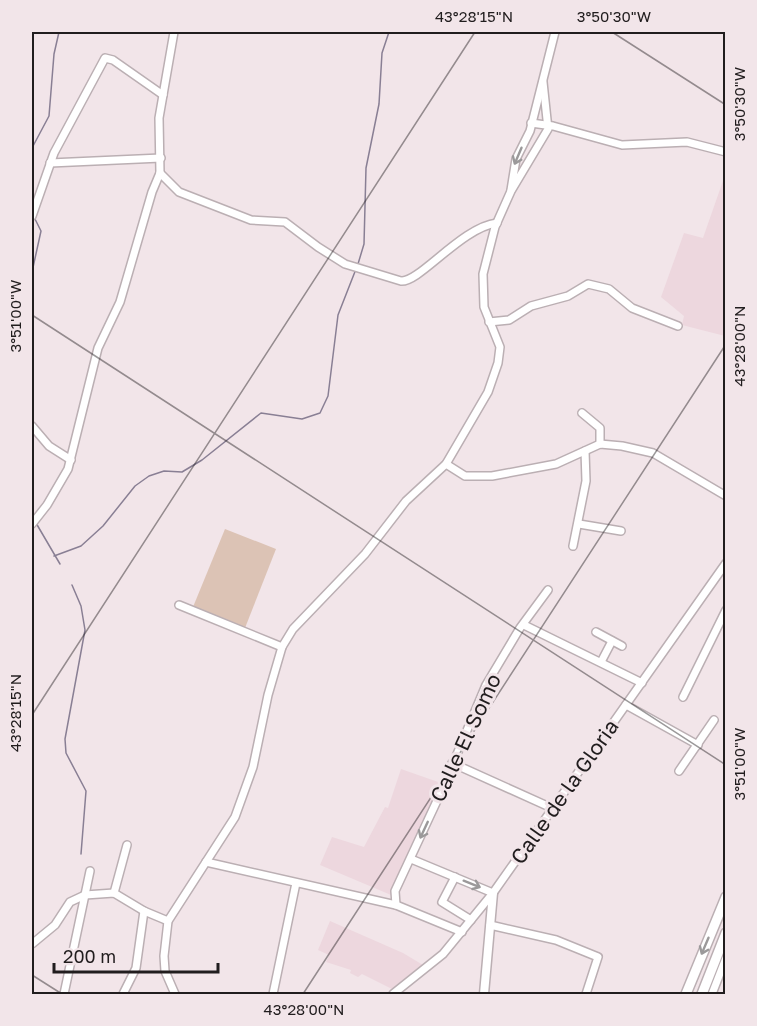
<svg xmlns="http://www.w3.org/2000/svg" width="757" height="1026" font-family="'Golos Text',sans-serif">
  <rect width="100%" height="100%" fill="#f2e5e9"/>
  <g fill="#edd7de">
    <path d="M725,175V336L682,325L684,316L661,297L684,233L703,238Z"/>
    <path d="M401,769L441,783L408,852L410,854L391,895L320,865L332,837L364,847L385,807L388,808Z"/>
    <path d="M330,921L403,953L423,965L392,989L362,974L358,977L350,973L351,970L326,962L329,955L318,950Z"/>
  </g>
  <path fill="#dcc3b5" d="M225,529L276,549L245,628L193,607Z"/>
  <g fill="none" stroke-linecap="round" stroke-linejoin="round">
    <g stroke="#897f94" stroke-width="1.5">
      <path d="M32,148L49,116L54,54L59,32"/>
      <path d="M358,264L364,244L366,168L379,104L382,53L389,32"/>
      <path d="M32,272L41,231L35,219"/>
      <path d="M36,523L60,564"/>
      <path d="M54,556L81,546L103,526L135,486L149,476L164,471L182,472L202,460L261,413L302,419L320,413L328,396L338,315L356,269"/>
      <path d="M72,585L81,606L85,630L65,739L66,753L86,791L81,854"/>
    </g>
    <g stroke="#bbafb3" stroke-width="10">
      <g id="minor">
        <path d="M531,123L553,126L622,145L687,142L726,152"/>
        <path d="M50,163L161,158"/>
        <path d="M160,173L179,192L251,220L285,222L318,247L345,264L401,281C419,283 462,227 497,223"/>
        <path d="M511,190L516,159L530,131L555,32"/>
        <path d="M32,216L54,153L105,58L113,60L163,95"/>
        <path d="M489,322L509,320L531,306L568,296L588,284L609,289L632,308L678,326"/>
        <path d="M582,413L600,428V444"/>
        <path d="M32,426L49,446L71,460"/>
        <path d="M446,464L465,476H492L556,464L600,444L622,446L653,453L726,496"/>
        <path d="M32,524L47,505L68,469L98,348L120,302L152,192L160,173L159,118L174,32"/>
        <path d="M579,524L621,531"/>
        <path d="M573,546L586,481L585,451"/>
        <path d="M179,605L282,647"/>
        <path d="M524,625L642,683"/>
        <path d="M596,632L622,646"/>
        <path d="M601,662L612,641"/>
        <path d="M683,697L726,610"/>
        <path d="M626,705L698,745"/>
        <path d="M452,763L554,809"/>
        <path d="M679,771L714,720"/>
        <path d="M411,859L493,893"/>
        <path d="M206,862L396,905L462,932"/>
        <path d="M455,877L442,902L471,920"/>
        <path d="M114,893L127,845"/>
        <path d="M396,905L395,891L442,790L486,685L520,628L548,590"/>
        <path d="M490,925L556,940L598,957L586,994"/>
        <path d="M32,944L55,925L70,902L85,895L114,893L144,911L168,921"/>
        <path d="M64,994L90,871"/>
        <path d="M123,994L136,968L144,911"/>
        <path d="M175,994L165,971L164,956L168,921L235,817L253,767L268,695L282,647L293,629L365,554L406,501L446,464L488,392L498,363L500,347L484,307L483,274L495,227L511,191L548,129L543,82"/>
        <path d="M273,994L296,883"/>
        <path d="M393,994L443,954L493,893L726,563"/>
        <path d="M712,994L726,958"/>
      </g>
    </g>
    <g stroke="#bbafb3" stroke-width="11">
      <path id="major" d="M484,994L493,893"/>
    </g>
    <g stroke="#bbafb3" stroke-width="12">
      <g id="highway">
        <path d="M686,994L726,897"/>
        <path d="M702,994L726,933"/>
      </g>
    </g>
    <use href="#minor" stroke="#fff" stroke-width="7"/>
    <use href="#major" stroke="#fff" stroke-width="8"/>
    <use href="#highway" stroke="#fff" stroke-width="9"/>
  </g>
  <defs><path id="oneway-shaft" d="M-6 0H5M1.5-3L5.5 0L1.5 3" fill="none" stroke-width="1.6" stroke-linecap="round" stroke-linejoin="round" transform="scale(1.5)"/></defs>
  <g stroke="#9b999a">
    <use href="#oneway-shaft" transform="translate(518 156) rotate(113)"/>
    <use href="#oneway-shaft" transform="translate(424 830) rotate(115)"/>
    <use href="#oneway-shaft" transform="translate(472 884) rotate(22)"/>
    <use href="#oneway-shaft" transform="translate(705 946) rotate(113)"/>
  </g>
  <path fill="none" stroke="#211d1e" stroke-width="1.5" stroke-opacity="0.45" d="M612,32L726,105M32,315L726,765M32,715L475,32M32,975L62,994M303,994L726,344"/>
  <g text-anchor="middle" stroke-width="6" stroke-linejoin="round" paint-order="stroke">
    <g font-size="21" fill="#211d1e" stroke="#f2e5e9">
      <text transform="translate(466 738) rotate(-65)" y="7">Calle El Somo</text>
      <text transform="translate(565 792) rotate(-55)" y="7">Calle de la Gloria</text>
    </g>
  </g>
  <rect width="757" height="1026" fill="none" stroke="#f2e5e9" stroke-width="66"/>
  <path d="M54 963v9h164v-9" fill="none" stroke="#211d1e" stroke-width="3"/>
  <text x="63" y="963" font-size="18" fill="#211d1e" stroke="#f2e5e9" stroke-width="4.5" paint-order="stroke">200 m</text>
  <rect x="33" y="33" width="691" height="960" fill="none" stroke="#211d1e" stroke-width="2"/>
  <g font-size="15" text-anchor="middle" fill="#211d1e">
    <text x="474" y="22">43°28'15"N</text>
    <text x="614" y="22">3°50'30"W</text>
    <text transform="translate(740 104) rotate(-90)" y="5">3°50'30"W</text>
    <text transform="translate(16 316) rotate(-90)" y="5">3°51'00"W</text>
    <text transform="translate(740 346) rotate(-90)" y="5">43°28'00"N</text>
    <text transform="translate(16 713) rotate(-90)" y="5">43°28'15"N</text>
    <text transform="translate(740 764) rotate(-90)" y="5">3°51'00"W</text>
    <text x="304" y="1015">43°28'00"N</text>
  </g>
</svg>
